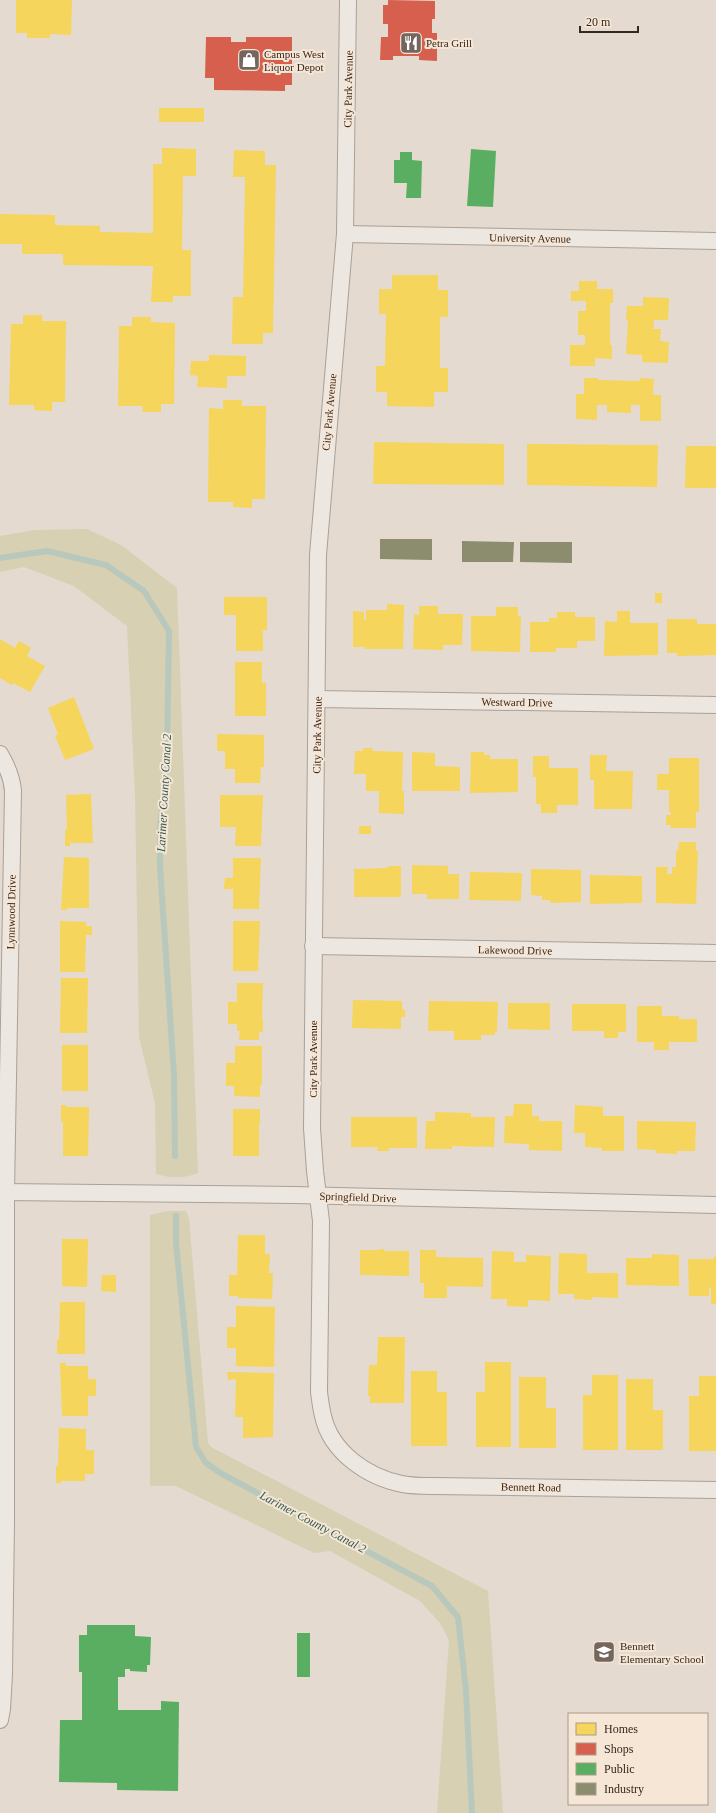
<svg xmlns="http://www.w3.org/2000/svg" width="716" height="1813" font-family="'Times New Roman',serif">
  <rect width="100%" height="100%" fill="#e4dacf"/>
  <g fill="#d7d0b2">
    <path d="M87,529L121,545L177,588L198,1173C183,1179 171,1178 156,1174L155,1103L139,1037L135,794L127,626L74,586L24,567L0,572V536L35,530Z"/>
    <path d="M167,1211H186L189,1218L208,1443L211,1447L488,1591L503,1813H437L449,1640L440,1623L420,1601L330,1551L314,1553L176,1486H150V1215Z"/>
  </g>
  <g fill="#f6d55c">
    <path d="M16,0H72L71,35L50,34V38H27V33H16Z"/>
    <rect x="159" y="108" width="45" height="14"/>
    <path d="M162,148L196,149V176H183L182,250H191V296H173V302H151L153,266L63,265V254H22V244H0V214L55,215V225L100,226V232L153,233V164H162Z"/>
    <path d="M234,150L265,151V165H276L273,333H263V344H232L233,297H243L245,177H233Z"/>
    <path d="M392,275H438V290H448V317H440V368H448V392H434V407L387,406V392H376V366H385L386,314H379V289H392Z"/>
    <path d="M579,281H597V289H613V303H610V345H612V359L595,358V366H570V345H585V335H578V311H586V301H571V291H579Z"/>
    <path d="M643,297L669,298L668,320H654L653,329H661L660,341L669,342L668,363L642,362V355L626,354L628,321L626,320L627,306H643Z"/>
    <path d="M23,315H42V321H66L65,402H52V411L34,410V405H9L11,324H23Z"/>
    <path d="M132,317H151V322L175,323L174,404H161V412H142L143,406H118L119,326H132Z"/>
    <path d="M209,355L246,356V376H227V388L197,387L198,376L190,375L191,361H209Z"/>
    <path d="M584,378H598V380L640,381V378L654,379L653,395H661V421H640V405H631V413L607,412V405H597V420L576,419V394H584Z"/>
    <path d="M223,400H242V406H266L265,499H252V508L233,507V502H208L209,408L223,409Z"/>
    <path d="M374,442L504,444V485L373,484Z"/>
    <path d="M527,444L658,445L657,487L527,485Z"/>
    <path d="M686,446H716V488H685Z"/>
    <rect x="655" y="593" width="7" height="10"/>
    <path d="M224,597H267V630H263V651H236V615H224Z"/>
    <path d="M387,604L404,605L403,649H365V647H353V611L364,612V620H366V610H387Z"/>
    <path d="M419,606H438V614H463L462,645H443V650L413,649L414,614L419,615Z"/>
    <path d="M496,607H518V616H521L520,652L471,651V616H496Z"/>
    <path d="M617,611H630V623H658V655L604,656L605,621L617,622Z"/>
    <path d="M557,612H575V617H595V641H577V648H556V652H530V622H549V618H557Z"/>
    <path d="M667,619H697V624H716V655L677,656V653H667Z"/>
    <path d="M0,639L15,648L19,641L31,648L27,656L45,666L30,692L13,683L12,685L0,678Z"/>
    <path d="M235,662H262V683H266V716H235Z"/>
    <path d="M74,697L94,749L65,760L55,736L58,734L48,708Z"/>
    <path d="M217,734L264,735V767H261L260,783H235V769H225V751H217Z"/>
    <path d="M363,748H373L372,751L403,752L402,791H404V814L379,813V791H366V774H354L355,751H363Z"/>
    <path d="M412,752L435,753V766L460,767V791H412Z"/>
    <path d="M471,752H484V755H490V759H518V792L470,793Z"/>
    <path d="M590,755H607L606,771H633L632,809H594V780H590Z"/>
    <path d="M533,756H549V768H578V805H557V813H541V804H536V777H533Z"/>
    <path d="M669,758H699V812H696V828H671V825H666V815H671V812H669V790H657V774H669Z"/>
    <path d="M91,794L93,843H70V846H65V829H67L66,795Z"/>
    <path d="M220,795H263L261,846H235L236,827H220Z"/>
    <rect x="359" y="826" width="12" height="8"/>
    <path d="M679,842H696V851H698L696,904L656,903V867H668L667,874H672V867H676V851H678Z"/>
    <path d="M64,857L89,858V908H67V910H61Z"/>
    <path d="M233,858H261L259,909H233V889H224L225,878H233Z"/>
    <path d="M412,865L448,866V874H459V899H427V894H412Z"/>
    <path d="M388,866H401V897H354V869L388,868Z"/>
    <path d="M531,869L581,870V902L550,903V900H542V896L531,895Z"/>
    <path d="M470,872L522,873L521,901L469,900Z"/>
    <path d="M590,875L642,876V903L590,904Z"/>
    <path d="M60,921L86,922V926H92V935H86L85,972H60Z"/>
    <path d="M233,921H260L258,971H233Z"/>
    <path d="M61,978H88L87,1033H60Z"/>
    <path d="M237,983H263L262,1018H263V1032H259V1040H239L240,1031H237V1024H228V1002H237Z"/>
    <path d="M353,1000L402,1001V1009L405,1010V1017H401V1029L352,1028Z"/>
    <path d="M429,1001L498,1002L497,1032H495V1035H481V1040H454V1031H428Z"/>
    <path d="M508,1003H550V1030L508,1029Z"/>
    <path d="M572,1004H626V1032H618V1038H604V1031H572Z"/>
    <path d="M637,1006H662V1016H679V1019H697V1042H669V1050H654V1042H637Z"/>
    <rect x="62" y="1045" width="26" height="46"/>
    <path d="M235,1046H262V1085H260V1097L234,1096V1086H226V1063H235Z"/>
    <path d="M514,1104H532V1116H539V1121H562V1151L529,1150V1144L504,1143L505,1116H513Z"/>
    <path d="M61,1105H66V1107H89L88,1156H63V1122H61Z"/>
    <path d="M575,1105L603,1107V1116H624V1151H602V1148L585,1147V1133H574Z"/>
    <path d="M233,1109H260V1124H259V1156H233Z"/>
    <path d="M435,1112L471,1113V1117H495L494,1147L452,1146V1149H425L426,1121H435Z"/>
    <path d="M351,1117H417V1148H389V1151H377L378,1147H351Z"/>
    <path d="M637,1121L696,1122L695,1151H677V1154L655,1153L656,1150L637,1149Z"/>
    <path d="M238,1235H265V1254H270L269,1273H273L272,1299L238,1298V1296H229V1275H237Z"/>
    <path d="M62,1239H88L87,1287L62,1286Z"/>
    <path d="M379,1249H384V1251H409V1276L360,1275V1250H379Z"/>
    <path d="M420,1250H436V1257L483,1258V1287L447,1286V1298H424V1283H420Z"/>
    <path d="M492,1251L514,1252V1262H526V1255L551,1256L550,1301L528,1300V1307L507,1306V1299H491Z"/>
    <path d="M559,1253L587,1254V1273H618V1298L592,1297V1300L574,1299V1294H558Z"/>
    <path d="M652,1254L679,1255V1286L626,1285V1258H652Z"/>
    <path d="M714,1256H716V1304H711V1288H709V1296H689L688,1259H714Z"/>
    <path d="M102,1275H116V1292L101,1291Z"/>
    <path d="M60,1302H85V1354H57V1340H59Z"/>
    <path d="M236,1306L275,1307L274,1367L236,1366V1348H227V1327H236Z"/>
    <path d="M378,1337H405L404,1403H370V1396H368L369,1365H377Z"/>
    <path d="M485,1362H511V1447H476V1392H485Z"/>
    <path d="M60,1363H66V1366H88V1379H96V1396H88V1416H62Z"/>
    <path d="M411,1371H437V1392H447V1446H411Z"/>
    <path d="M227,1372L274,1373L273,1437L243,1438V1417H235L236,1379L228,1380Z"/>
    <path d="M592,1375H618V1450H583V1395H592Z"/>
    <path d="M699,1376H716V1451H689V1396H699Z"/>
    <path d="M519,1377H546V1408H556V1448H519Z"/>
    <path d="M626,1379H653V1410H663V1450H626Z"/>
    <path d="M59,1428L86,1429V1450H94V1474H85V1481H61V1483H56V1466H58Z"/>
  </g>
  <g fill="#d6604d">
    <path d="M388,0L435,1V19H432V33H437V61L419,60V56H393V60H380L381,37H388V24H383V5H388Z"/>
    <path d="M206,37H231V42H246V37H292V85H285V91L214,90V78H205Z"/>
  </g>
  <g fill="#5aae61">
    <path d="M471,149L496,151L493,207L467,206Z"/>
    <path d="M400,152H412V160L422,161L421,198H406L407,183H394V160H400Z"/>
    <path d="M87,1625H135V1636L151,1637L150,1665H147V1672L130,1671V1669H125V1677H118V1710H161V1701L179,1702L178,1791L117,1790V1783L59,1782L60,1720H82V1672H79V1635H87Z"/>
    <rect x="297" y="1633" width="13" height="44"/>
  </g>
  <g fill="#8c8c6e">
    <path d="M380,539H432V560L380,559Z"/>
    <path d="M462,541L514,542L513,562H462Z"/>
    <path d="M520,542H572V563L520,562Z"/>
  </g>
  <g fill="none" stroke-linecap="round" stroke-linejoin="round">
    <g stroke="#b9c8bd" stroke-width="6">
      <path d="M0,558L47,551L106,565L144,591L169,631L167,753L160,829V867L174,1075L175,1156"/>
      <path d="M176,1216V1243L196,1447L206,1463L222,1474L432,1586L458,1617L466,1691L472,1813"/>
    </g>
    <g stroke="#aaa097" stroke-width="18">
      <g id="street">
        <path d="M348,0L345,234L318,555L312,1128L315,1171L321,1221L319,1392C320,1400 321,1408 323,1416C331,1452 367,1477 402,1484C412,1486 422,1486 432,1486L716,1490"/>
        <path d="M345,234L716,241"/>
        <path d="M317,699L716,705"/>
        <path d="M0,754C7,766 12,777 13,791L6,1192V1522L4,1674L2,1709L0,1720"/>
        <path d="M313,946L716,953"/>
        <path d="M0,1192L294,1195L716,1205"/>
      </g>
    </g>
    <use href="#street" stroke="#ece7e0" stroke-width="16"/>
  </g>
  <defs>
    <g id="restaurant-square" transform="scale(1.15)"><rect x="-9" y="-9" width="18" height="18" rx="4" fill="#75665d" stroke="#f5e6d5"/><path d="M-5-6h1v4h1v-4h1v4h1v-4h1v5L-1.5 .5V6h-2V.5L-5-1ZM5-6V6H3V1.5H1.5Q1.5-4 5-6Z" fill="#fff"/></g>
    <g id="shop-square" transform="scale(1.15)"><rect x="-9" y="-9" width="18" height="18" rx="4" fill="#75665d" stroke="#f5e6d5"/><path d="M-5-2.5h2.3a2.7 3.5 0 0 1 5.4 0H5L5.5 6h-11ZM-1.5-2.5h3a1.5 2.3 0 0 0-3 0Z" fill="#fff"/></g>
    <g id="school-square" transform="scale(1.15)"><rect x="-9" y="-9" width="18" height="18" rx="4" fill="#75665d" stroke="#f5e6d5"/><path d="M0-5L7-2L0 1L-7-2ZM-4 1L0 2.5L4 1V4Q0 6-4 4Z" fill="#fff"/></g>
  </defs>
  <g fill-rule="evenodd">
    <use href="#restaurant-square" x="411" y="43"/>
    <use href="#shop-square" x="249" y="60"/>
    <use href="#school-square" x="604" y="1652"/>
  </g>
  <g text-anchor="middle" stroke-width="4" stroke-linejoin="round" paint-order="stroke">
    <g font-size="11" fill="#39271f" stroke="#f5e6d5" text-anchor="start">
      <text x="426" y="47">Petra Grill</text>
      <text x="264" y="58">Campus West<tspan x="264" dy="13">Liquor Depot</tspan></text>
      <text x="620" y="1650">Bennett<tspan x="620" dy="13">Elementary School</tspan></text>
    </g>
    <g font-size="11" fill="#39271f" stroke="#f5e6d5">
      <text transform="translate(348 89) rotate(-89)" y="4">City Park Avenue</text>
      <text transform="translate(530 238) rotate(1)" y="4">University Avenue</text>
      <text transform="translate(329 412) rotate(-85)" y="4">City Park Avenue</text>
      <text transform="translate(517 702) rotate(1)" y="4">Westward Drive</text>
      <text transform="translate(317 735) rotate(-89)" y="4">City Park Avenue</text>
      <text transform="translate(11 912) rotate(-89)" y="4">Lynnwood Drive</text>
      <text transform="translate(515 950) rotate(1)" y="4">Lakewood Drive</text>
      <text transform="translate(313 1059) rotate(-90)" y="4">City Park Avenue</text>
      <text transform="translate(358 1197) rotate(2)" y="4">Springfield Drive</text>
      <text transform="translate(531 1487) rotate(1)" y="4">Bennett Road</text>
    </g>
    <g font-size="12" font-style="italic" fill="#2f584e" stroke="#f5e6d5">
      <text transform="translate(164 793) rotate(-87)" y="4">Larimer County Canal 2</text>
      <text transform="translate(313 1522) rotate(28)" y="4">Larimer County Canal 2</text>
    </g>
  </g>
  <rect x="568" y="1713" width="140" height="92" fill="#f5e6d5" stroke="#aa9a8c"/>
  <rect x="576" y="1723" width="20" height="12" fill="#f6d55c" stroke="#aa9a8c"/>
  <text x="604" y="1733" font-size="12" fill="#39271f">Homes</text>
  <rect x="576" y="1743" width="20" height="12" fill="#d6604d" stroke="#aa9a8c"/>
  <text x="604" y="1753" font-size="12" fill="#39271f">Shops</text>
  <rect x="576" y="1763" width="20" height="12" fill="#5aae61" stroke="#aa9a8c"/>
  <text x="604" y="1773" font-size="12" fill="#39271f">Public</text>
  <rect x="576" y="1783" width="20" height="12" fill="#8c8c6e" stroke="#aa9a8c"/>
  <text x="604" y="1793" font-size="12" fill="#39271f">Industry</text>
  <path d="M580 26v6h58v-6" fill="none" stroke="#39271f" stroke-width="2"/>
  <text x="586" y="26" font-size="12" fill="#39271f" stroke="#f5e6d5" stroke-width="3" paint-order="stroke">20 m</text>
</svg>
